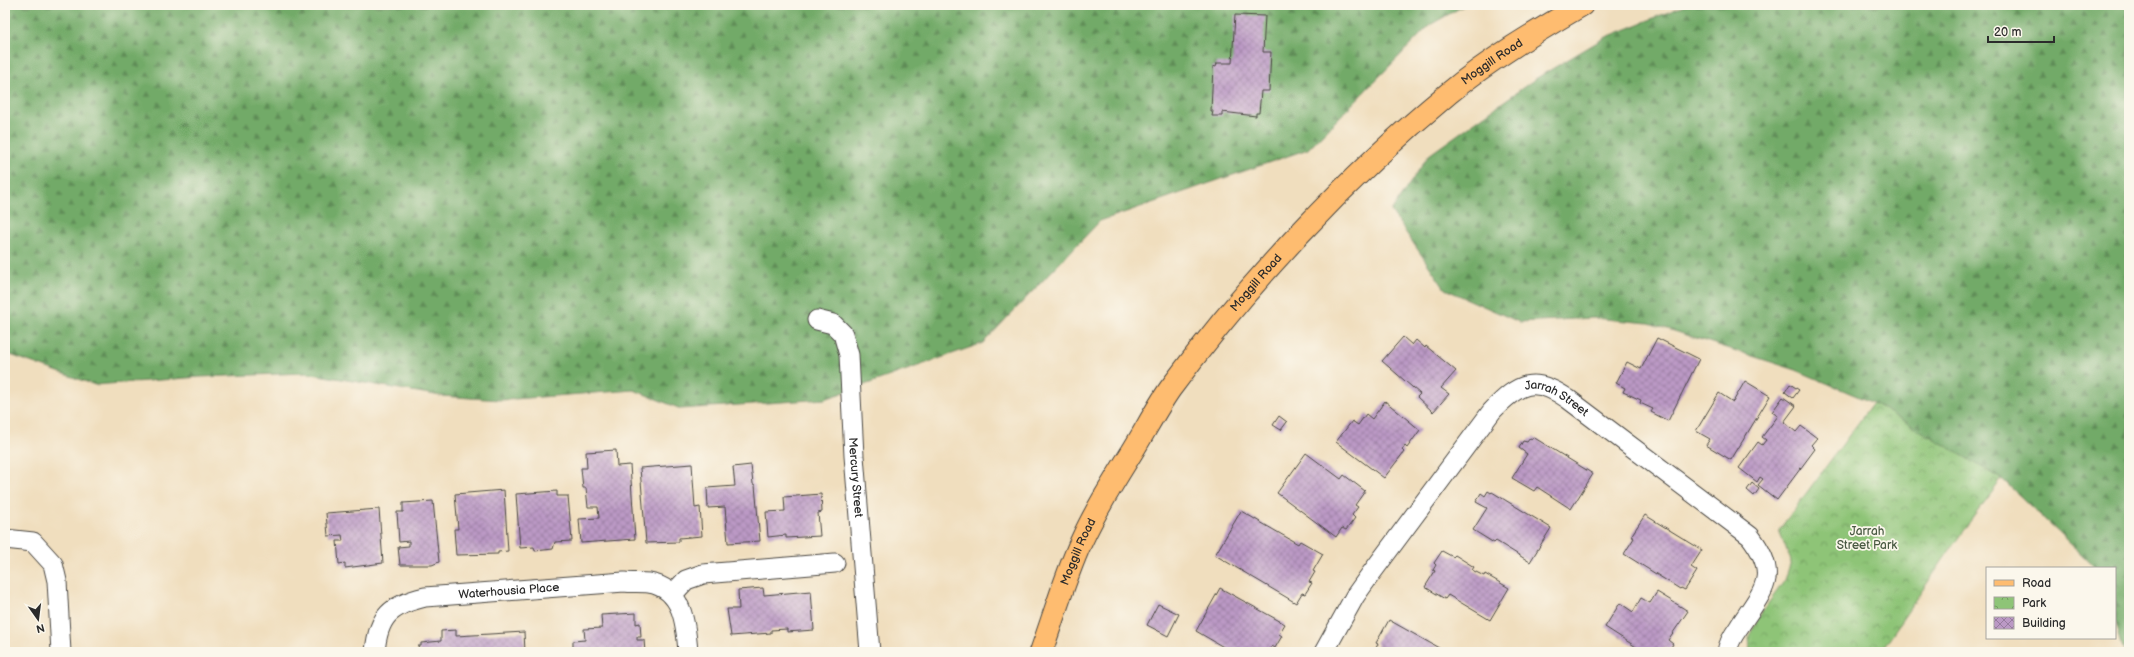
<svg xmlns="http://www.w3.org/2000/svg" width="2134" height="657" font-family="'Balsamiq Sans',sans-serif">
  <defs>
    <pattern id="forest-firs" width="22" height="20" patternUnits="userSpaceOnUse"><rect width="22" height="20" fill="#72aa68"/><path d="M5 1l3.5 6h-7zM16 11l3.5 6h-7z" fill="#5e8b56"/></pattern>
    <pattern id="park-crowns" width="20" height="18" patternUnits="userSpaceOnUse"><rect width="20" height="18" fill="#8ec477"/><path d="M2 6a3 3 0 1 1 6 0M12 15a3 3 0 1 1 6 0" fill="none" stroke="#749f62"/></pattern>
    <pattern id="building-cross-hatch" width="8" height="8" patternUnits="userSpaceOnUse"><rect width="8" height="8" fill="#bb99c5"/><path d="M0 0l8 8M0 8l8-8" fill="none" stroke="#987da0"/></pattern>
  </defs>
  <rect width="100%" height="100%" fill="#fbf7ec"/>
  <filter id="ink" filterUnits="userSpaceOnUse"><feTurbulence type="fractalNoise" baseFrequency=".025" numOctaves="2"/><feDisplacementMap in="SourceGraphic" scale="8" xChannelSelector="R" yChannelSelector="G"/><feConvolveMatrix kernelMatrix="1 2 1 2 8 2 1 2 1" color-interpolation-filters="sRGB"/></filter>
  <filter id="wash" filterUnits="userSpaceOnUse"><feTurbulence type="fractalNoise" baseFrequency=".012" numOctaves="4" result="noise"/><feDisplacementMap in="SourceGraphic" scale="16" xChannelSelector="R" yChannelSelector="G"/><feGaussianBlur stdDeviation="0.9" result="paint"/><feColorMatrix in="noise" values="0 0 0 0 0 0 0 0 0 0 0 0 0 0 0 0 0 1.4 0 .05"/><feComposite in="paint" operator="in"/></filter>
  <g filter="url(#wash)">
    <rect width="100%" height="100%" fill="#f0debe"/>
    <g fill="url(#forest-firs)" stroke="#4e6a4a">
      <path d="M5,5H1465L1430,25L1308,149L1100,221L983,343L825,399L681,409L634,390L501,400L441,396L306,373L200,377L95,385L5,353Z"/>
      <path d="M1686,5H2129V652H2124L2115,620V568H2096L2002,479L1873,403L1796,370L1649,323L1593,318L1519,322L1445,289L1391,211L1429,155L1535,79L1604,38Z"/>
    </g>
    <path fill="url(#park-crowns)" stroke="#5c7851" d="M1873,403L2002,479L1965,528L1880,652H1750L1749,636L1762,612L1785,580L1791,561L1779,530Z"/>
    <g id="blocks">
      <g fill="url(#building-cross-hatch)">
        <path d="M1235,15L1265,16L1263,52H1271L1269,91H1261L1259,113H1256V116L1222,112V116H1212L1213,111H1211L1213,66L1216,67L1217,63H1232Z"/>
        <path d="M1403,337L1412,345L1416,340L1425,348L1426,346L1456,371L1441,388L1449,394L1433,412L1417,397L1420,394L1382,361Z"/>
        <path d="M1657,338L1699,359L1668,421L1651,412L1653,409L1640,403L1641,400L1623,392L1625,388L1616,383L1627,362L1641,369Z"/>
        <path d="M1745,381L1770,396L1731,460L1706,445L1710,439L1696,431L1719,393L1733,402Z"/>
        <path d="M1790,384L1799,390L1793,398L1785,392Z"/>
        <path d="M1783,397L1796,406L1784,422L1796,432L1801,426L1817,438L1811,445L1815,449L1777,500L1758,485L1763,479L1760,477L1757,482L1739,468L1758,442L1762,445L1766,440L1762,437L1778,416L1772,412Z"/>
        <path d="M1385,401L1420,430L1407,448L1405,446L1402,450L1404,452L1384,478L1336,442L1352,421L1358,425L1366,414L1372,419Z"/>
        <path d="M1279,416L1287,422L1281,430L1273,425Z"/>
        <path d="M1533,437L1593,474L1571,509L1537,487L1534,491L1512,478L1527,454L1519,448L1523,441L1527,442L1530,438L1532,439Z"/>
        <path d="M616,450L617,466L630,465L635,539L581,543L579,519L599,518L598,507H588L586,488H583L581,468H587L586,452Z"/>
        <path d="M1306,453L1341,479L1344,475L1365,491L1355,505L1358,507L1352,515L1355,518L1346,530L1342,528L1336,537L1277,493Z"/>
        <path d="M692,464L695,508L700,507L702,536L679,538V542L646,543L640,468Z"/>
        <path d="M751,465L753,484L755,485L760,541L728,543L725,507L708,508L707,488L735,486L733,467Z"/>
        <path d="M1752,483L1759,489L1754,496L1747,490Z"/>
        <path d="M504,490L508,551L498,552V554L456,555L454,529H458L455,494Z"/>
        <path d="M557,491V496H568L572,541L555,542L553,549L535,551L534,547L520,548L516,494Z"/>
        <path d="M1488,491L1491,493L1492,492L1551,528L1530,562L1496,541L1494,543L1473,530L1487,508L1476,502L1481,493L1485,496Z"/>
        <path d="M821,494L822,512L818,513L820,536L786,538V535L768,537L766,512L785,511L784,497Z"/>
        <path d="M433,501L439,562L432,565H400L398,547L409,546V541L399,542L397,512H403V503Z"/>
        <path d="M379,509L383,563L345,568V563L339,564L337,541H343L342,535L328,536L326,513Z"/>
        <path d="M1241,511L1298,544L1300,541L1323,554L1313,571L1315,572L1309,582L1312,583L1305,594L1302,593L1296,603L1215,555Z"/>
        <path d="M1645,515L1702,550L1691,567L1697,571L1685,590L1681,588L1680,589L1624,554L1634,538L1631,536Z"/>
        <path d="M1442,551L1453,557L1455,555L1474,567L1472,570L1484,576L1485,574L1509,588L1490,620L1448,595L1445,599L1425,587L1435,571L1433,570L1436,565L1434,563Z"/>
        <path d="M763,588L764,595L811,591L814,630L787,632V629L771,630V633L731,636L727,609H739L738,590Z"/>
        <path d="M1220,588L1285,624L1279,634L1282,636L1275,648L1272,646L1268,652H1232L1196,631Z"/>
        <path d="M1657,592L1688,611L1668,640L1673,644L1669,651L1665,648L1662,652H1644L1605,627L1620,603L1633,612L1641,598L1650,603Z"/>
        <path d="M1158,604L1179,614L1168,636L1147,625Z"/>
        <path d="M636,613V624L640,623L641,637H637V640H644L645,652H573V641L585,640L584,629L602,628L601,615Z"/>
        <path d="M1389,620L1446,652H1379L1375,650L1378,644L1376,643Z"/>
        <path d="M456,630V636L524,632L525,652H419L418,646H421V643L441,641V631Z"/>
      </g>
    </g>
  </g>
  <g filter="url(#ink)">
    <use href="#blocks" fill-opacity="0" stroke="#494641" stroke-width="1"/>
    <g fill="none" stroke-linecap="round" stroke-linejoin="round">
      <g stroke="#494641" stroke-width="21">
        <g id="minor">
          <path id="s1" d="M817,320L833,324L843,334L849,355L854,456L870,652"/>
          <path d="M5,539L33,542L53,564L57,581L61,652"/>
          <path d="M672,595L686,580L703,574L835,563"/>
          <path id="s2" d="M375,652C378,616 391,605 425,597L624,582C632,583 640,582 649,583C683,588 686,625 688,652"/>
          <path id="s3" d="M1324,652L1355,596L1370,575L1492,411C1519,383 1534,375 1568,399L1750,536C1781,576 1763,590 1739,627C1734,634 1728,643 1727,652"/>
        </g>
      </g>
      <g stroke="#494641" stroke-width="24">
        <g id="primary">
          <path id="s4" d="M1041,652C1054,616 1065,577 1081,542C1095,511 1114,481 1132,452C1145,431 1156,409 1170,389C1249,282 1346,178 1449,93C1490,59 1536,32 1582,5"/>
        </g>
      </g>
      <use href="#minor" stroke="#fff" stroke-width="19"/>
      <use href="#primary" stroke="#febc70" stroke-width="22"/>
    </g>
  </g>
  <g text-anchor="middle" stroke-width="3.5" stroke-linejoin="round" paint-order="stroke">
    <g font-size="12" fill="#2b2b2b" stroke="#fbf7ec">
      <text dy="4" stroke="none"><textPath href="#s4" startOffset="755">Moggill Road</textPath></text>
      <text dy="4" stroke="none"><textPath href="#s4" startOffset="431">Moggill Road</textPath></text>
      <text dy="4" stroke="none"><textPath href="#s3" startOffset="371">Jarrah Street</textPath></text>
      <text dy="4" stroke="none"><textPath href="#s1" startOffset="175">Mercury Street</textPath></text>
      <text dy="4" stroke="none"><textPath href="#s4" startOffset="107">Moggill Road</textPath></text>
      <text dy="4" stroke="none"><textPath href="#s2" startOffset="166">Waterhousia Place</textPath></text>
    </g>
    <g font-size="12" fill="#495942" stroke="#fbf7ec">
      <text x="1867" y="535">Jarrah<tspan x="1867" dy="14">Street Park</tspan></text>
    </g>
  </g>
  <rect width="2134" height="657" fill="none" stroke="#fbf7ec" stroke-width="20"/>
  <rect x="1986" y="567" width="130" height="72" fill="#fbf7ec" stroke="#a8a59f"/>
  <rect x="1994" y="580" width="20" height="6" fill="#febc70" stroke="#a8a59f"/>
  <text x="2022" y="587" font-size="12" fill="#2b2b2b">Road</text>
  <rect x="1994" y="597" width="20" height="12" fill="url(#park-crowns)" stroke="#a8a59f"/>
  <text x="2022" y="607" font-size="12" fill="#2b2b2b">Park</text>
  <rect x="1994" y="617" width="20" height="12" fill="url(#building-cross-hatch)" stroke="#a8a59f"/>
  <text x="2022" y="627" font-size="12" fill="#2b2b2b">Building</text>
  <g transform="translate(38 619) rotate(166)" stroke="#fbf7ec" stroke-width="3" paint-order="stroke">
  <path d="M0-3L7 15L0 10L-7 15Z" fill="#2b2b2b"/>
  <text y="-6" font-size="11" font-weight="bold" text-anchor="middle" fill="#2b2b2b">N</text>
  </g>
  <path d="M1988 36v6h66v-6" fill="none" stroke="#2b2b2b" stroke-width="2"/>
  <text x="1994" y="36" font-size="12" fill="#2b2b2b" stroke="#fbf7ec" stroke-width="3" paint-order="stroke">20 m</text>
</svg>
